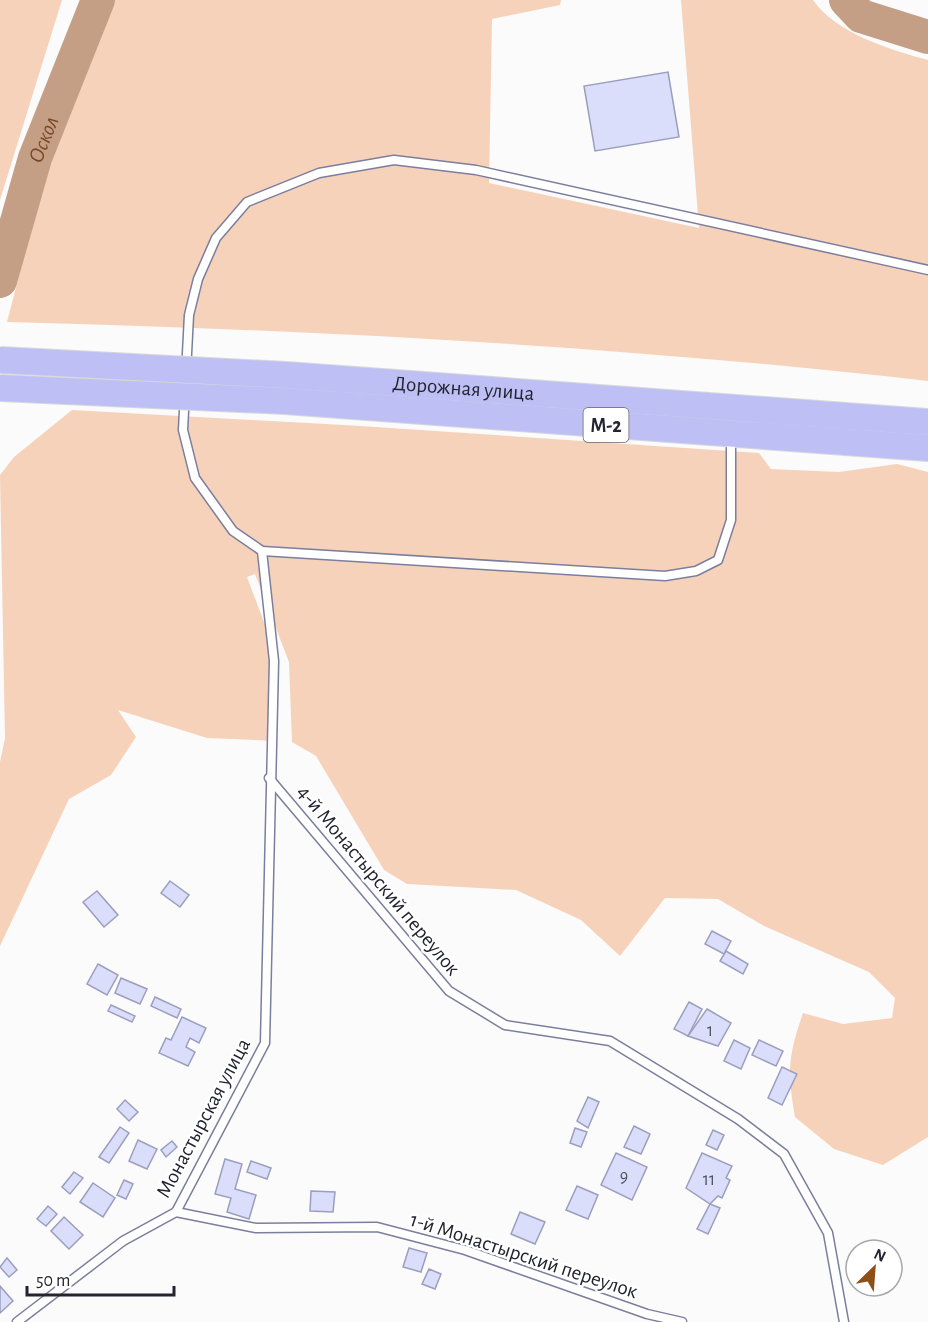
<svg xmlns="http://www.w3.org/2000/svg" width="928" height="1322" font-family="'Alegreya Sans',sans-serif">
  <rect width="100%" height="100%" fill="#fbfbfb"/>
  <g fill="#f7d2ba">
    <path d="M0,0H62L0,200Z"/>
    <path d="M110,0H561L560,5L492,19L489,183L699,228L681,0H813C836,33 890,50 928,60V381C622,346 315,330 7,322L56,133Z"/>
    <path d="M72,410L361,426L759,453L771,469L839,472L897,464L928,472V1137L883,1165L834,1149L795,1117C787,1071 788,1057 803,1013L843,1024L892,1018L895,998L869,972L764,926L718,899L665,898L620,956L581,920L516,890L407,884L384,870L316,756L292,742L289,662L255,574L247,577L279,662L277,741L207,738L118,710L136,737L111,775L69,799L0,946V762L5,738L0,475L14,457Z"/>
  </g>
  <g fill="none" stroke-linecap="round" stroke-linejoin="round">
    <g stroke="#c49f86" stroke-width="34">
      <path d="M846,0L861,16L928,37"/>
      <path id="s1" d="M0,281L35,158L98,0"/>
    </g>
  </g>
  <g fill="#dbdefa" stroke="#9b9ebf" stroke-width="1.5">
    <path d="M668,72L679,137L595,151L584,86Z"/>
    <path d="M170,881L189,895L180,907L161,893Z"/>
    <path d="M97,891L118,915L104,927L83,902Z"/>
    <path d="M712,931L731,941L724,954L705,944Z"/>
    <path d="M726,951L748,964L743,974L720,961Z"/>
    <path d="M98,964L118,975L107,995L87,984Z"/>
    <path d="M121,978L147,989L140,1004L115,993Z"/>
    <path d="M155,997L181,1009L177,1018L151,1006Z"/>
    <path d="M689,1002L702,1009L688,1036L674,1029Z"/>
    <path d="M111,1005L135,1016L132,1022L108,1011Z"/>
    <path d="M707,1009L731,1023L718,1046L688,1036Z"/>
    <path d="M182,1017L206,1028L199,1043L190,1038L186,1047L195,1052L188,1066L159,1053L166,1038L171,1040Z"/>
    <path d="M734,1040L750,1048L741,1069L724,1061Z"/>
    <path d="M759,1040L783,1051L776,1066L752,1055Z"/>
    <path d="M782,1067L797,1074L782,1105L768,1098Z"/>
    <path d="M588,1097L599,1102L588,1128L577,1121Z"/>
    <path d="M125,1100L138,1112L129,1121L117,1109Z"/>
    <path d="M634,1126L650,1134L641,1154L624,1147Z"/>
    <path d="M120,1127L129,1133L109,1163L99,1157Z"/>
    <path d="M575,1128L587,1132L581,1147L570,1143Z"/>
    <path d="M713,1130L724,1135L717,1150L706,1145Z"/>
    <path d="M138,1140L157,1149L147,1169L129,1161Z"/>
    <path d="M172,1141L177,1147L166,1157L161,1150Z"/>
    <path d="M616,1153L647,1167L632,1200L601,1185Z"/>
    <path d="M702,1153L732,1166L726,1178L730,1180L722,1198L718,1196L710,1204L686,1188Z"/>
    <path d="M225,1159L242,1164L235,1189L256,1195L249,1219L227,1212L231,1198L215,1194Z"/>
    <path d="M251,1161L271,1168L267,1179L247,1172Z"/>
    <path d="M74,1172L83,1178L70,1194L62,1187Z"/>
    <path d="M124,1180L133,1184L126,1199L117,1195Z"/>
    <path d="M93,1183L115,1198L103,1217L80,1202Z"/>
    <path d="M577,1186L598,1195L588,1219L566,1210Z"/>
    <path d="M311,1191L335,1192L333,1212L310,1211Z"/>
    <path d="M710,1204L720,1208L708,1234L697,1229Z"/>
    <path d="M48,1206L57,1214L46,1226L37,1219Z"/>
    <path d="M520,1212L545,1222L535,1244L511,1234Z"/>
    <path d="M64,1217L83,1235L69,1249L51,1231Z"/>
    <path d="M409,1248L427,1253L421,1272L403,1267Z"/>
    <path d="M7,1258L17,1270L9,1277L0,1267Z"/>
    <path d="M429,1269L441,1274L435,1289L422,1284Z"/>
    <path d="M0,1286L13,1301L0,1313Z"/>
  </g>
  <g fill="none" stroke-linecap="round" stroke-linejoin="round">
    <g stroke="#7b7e9d" stroke-width="11">
      <g id="service">
        <path d="M262,551L665,576L696,571L718,560L731,520V437"/>
        <path d="M269,778L449,991L505,1025L610,1041L738,1119L784,1154L828,1233L844,1322"/>
        <path d="M176,1212L256,1228L377,1227L465,1250L647,1314L682,1322"/>
        <path d="M17,1322L123,1241L176,1212L265,1043L274,661L262,551L233,531L195,478L183,430L189,315L198,279L216,238L247,202L319,173L394,160L476,170L928,270"/>
      </g>
    </g>
    <g stroke="#d7d8da" stroke-width="28">
      <g id="primary">
        <path id="s2" d="M286,375L928,422"/>
        <path d="M285,401L928,448"/>
      </g>
    </g>
    <use href="#service" stroke="#fff" stroke-width="8"/>
    <use href="#primary" stroke="#bec0f5" stroke-width="26"/>
    <g stroke="#d7d8da" stroke-width="28" stroke-linecap="butt">
      <g id="primary-bridge">
        <path d="M0,360L286,375"/>
        <path d="M0,388L285,401"/>
      </g>
    </g>
    <use href="#primary-bridge" stroke="#bec0f5" stroke-width="26"/>
  </g>
  <g text-anchor="middle" stroke-width="5" stroke-linejoin="round" paint-order="stroke">
    <g font-size="18" fill="#515262">
      <text x="710" y="1036">1</text>
      <text x="624" y="1182">9</text>
      <text x="709" y="1185">11</text>
    </g>
    <rect fill="#fff" stroke="#65666e" stroke-width="1.5" x="583.5" y="408" width="45" height="34" rx="4.5"/>
    <g font-size="20" font-weight="bold" fill="#232430">
      <text x="606" y="432">М-2</text>
    </g>
    <g font-size="21" fill="#232430" stroke="#fff">
      <text dy="7" stroke="none"><textPath href="#s2" startOffset="178">Дорожная улица</textPath></text>
      <text transform="translate(379 880) rotate(50)" y="7">4-й Монастырский переулок</text>
      <text transform="translate(203 1118) rotate(-62)" y="7">Монастырская улица</text>
      <text transform="translate(524 1255) rotate(18)" y="7">1-й Монастырский переулок</text>
    </g>
    <g font-size="22" font-style="italic" fill="#794721" stroke="#fff">
      <text dy="8" stroke="none"><textPath href="#s1" startOffset="148">Оскол</textPath></text>
    </g>
  </g>
  <g transform="translate(874 1268) rotate(25)"><circle r="28" fill="#ffffff" stroke="#a7a7ac" stroke-width="1.5"/>
  <path d="M0-4.5L10 22L0 15L-10 22Z" fill="#8e4e18"/>
  <text y="-9" font-size="16" font-weight="bold" text-anchor="middle" fill="#232430">N</text>
  </g>
  <path d="M27 1286v9h147v-9" fill="none" stroke="#232430" stroke-width="3"/>
  <text x="36" y="1286" font-size="18" fill="#232430" stroke="#ffffff" stroke-width="4.5" paint-order="stroke">50 m</text>
</svg>
